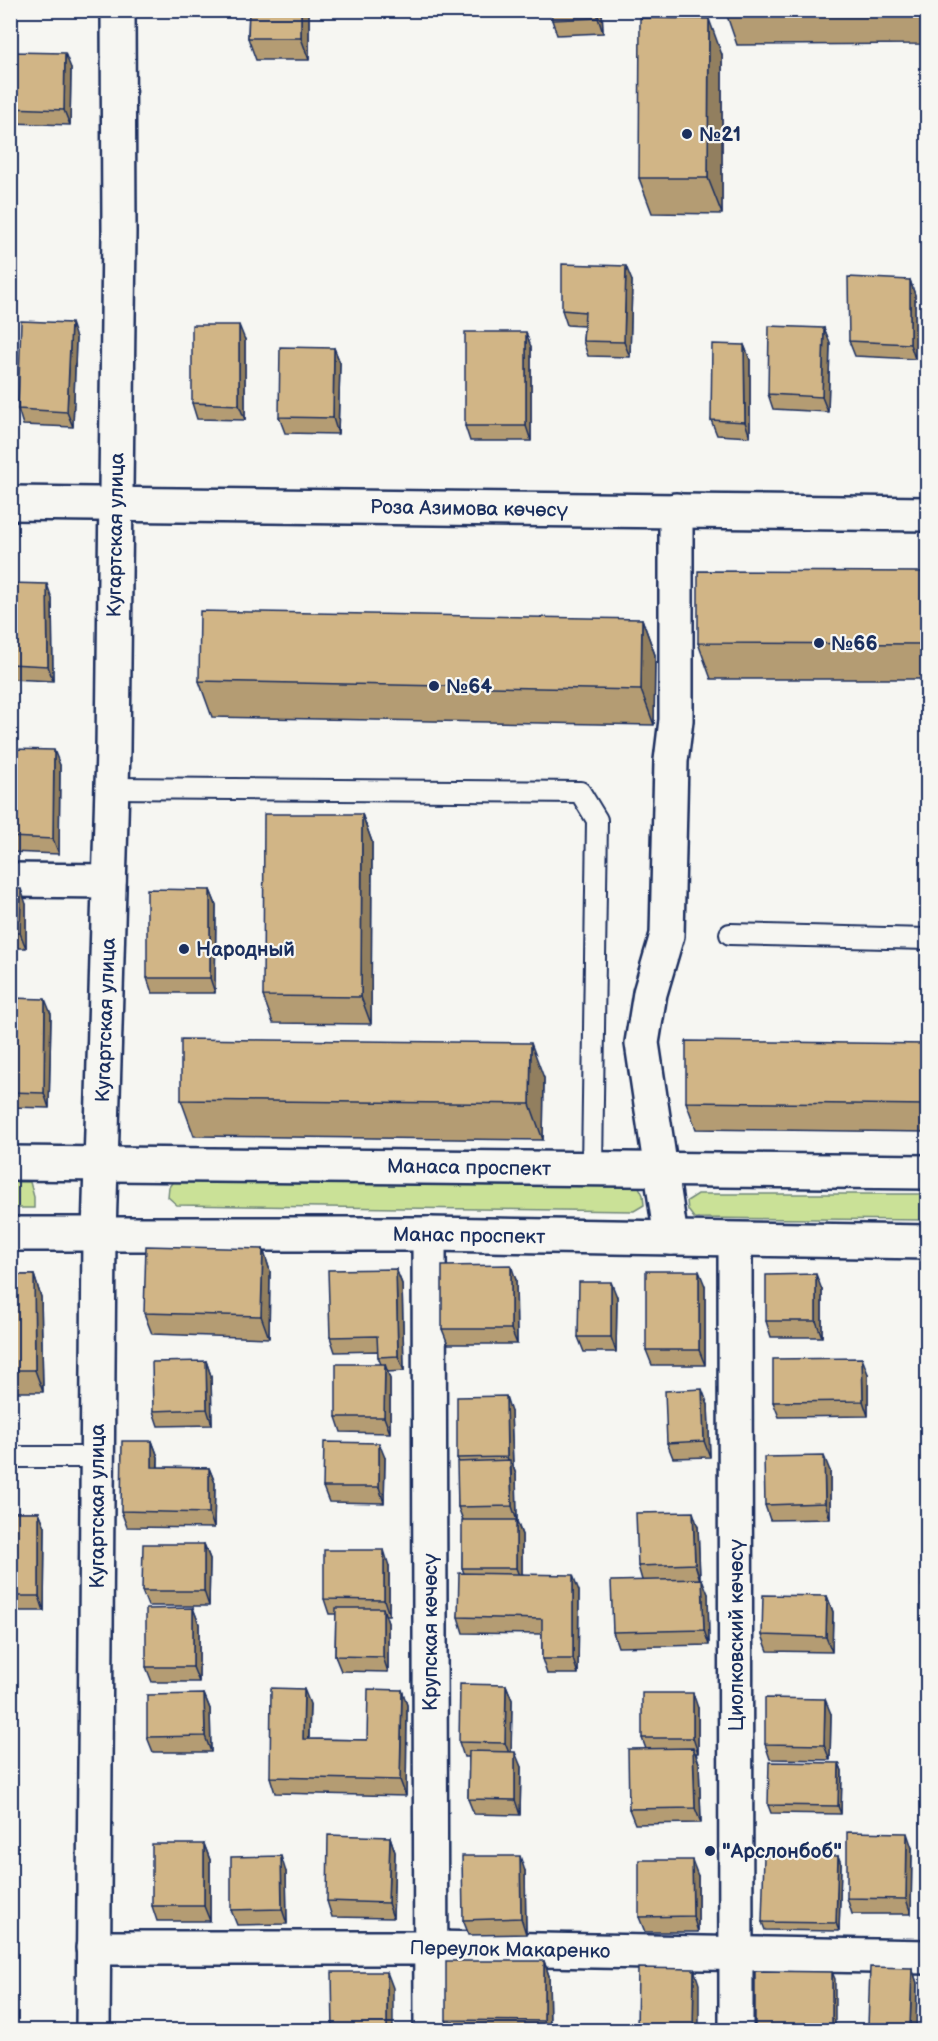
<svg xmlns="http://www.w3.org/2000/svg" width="938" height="2041" font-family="'Balsamiq Sans',sans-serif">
  <rect width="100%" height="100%" fill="#f6f6f2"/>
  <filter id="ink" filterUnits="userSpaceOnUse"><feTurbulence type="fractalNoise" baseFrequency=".0167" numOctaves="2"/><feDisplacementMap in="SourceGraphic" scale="12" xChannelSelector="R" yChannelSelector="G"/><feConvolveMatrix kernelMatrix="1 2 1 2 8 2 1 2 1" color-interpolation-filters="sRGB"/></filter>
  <g filter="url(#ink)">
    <g fill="#cae197" stroke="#72887a" stroke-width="1.5">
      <path d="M174,1180L638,1185L643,1195L644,1205L634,1211L177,1205L168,1197L169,1187Z"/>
      <path d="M11,1182H30L34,1197V1208H11Z"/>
      <path d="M698,1194H927V1220L694,1218L688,1210L687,1201Z"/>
    </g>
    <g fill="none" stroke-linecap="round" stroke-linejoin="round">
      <g stroke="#1b2f5e" stroke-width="24">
        <g id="service">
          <path d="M111,788L580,792L597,820L592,1168"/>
          <path d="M730,934L928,939"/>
          <path d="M10,1457H98"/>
        </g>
      </g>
      <g stroke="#1b2f5e" stroke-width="38">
        <g id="minor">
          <path d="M10,503L928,514"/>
          <path d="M10,880L109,881"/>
          <path d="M429,1234L431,2030"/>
          <path d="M671,1238L642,1043L650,993L667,935L671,761L676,720V510"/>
          <path d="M735,1240L736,2030"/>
          <path d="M93,1948H431L928,1957"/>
          <path d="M93,2030L99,1234L113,750L119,232L118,10"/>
        </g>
      </g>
      <g stroke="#1b2f5e" stroke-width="38">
        <g id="secondary">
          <path d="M10,1163L928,1172"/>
          <path d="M10,1234H429L928,1242"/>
        </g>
      </g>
      <use href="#service" stroke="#f6f6f2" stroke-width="20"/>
      <use href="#minor" stroke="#f6f6f2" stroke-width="33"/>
      <use href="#secondary" stroke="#f6f6f2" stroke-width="33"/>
    </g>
    <g fill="#b49c73" stroke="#1b2f5e" stroke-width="1.5">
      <path d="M249,10H309V60H256L248,38Z"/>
      <path d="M551,10H602L603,33L557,35L552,20Z"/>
      <path d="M725,10H927V44L737,45Z"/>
      <path d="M10,52L71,68L70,125L10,123Z"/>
      <path d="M722,55V214L652,213L639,178Z"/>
      <path d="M910,280L915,295V359L855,356L849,341Z"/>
      <path d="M632,281L630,357L588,356L583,341L584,326L567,325L562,310Z"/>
      <path d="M824,328L830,343L828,412L773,409L768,394Z"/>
      <path d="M76,338L73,427L23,425L18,409Z"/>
      <path d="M245,340V420L197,419L192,403Z"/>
      <path d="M744,345L750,360V437L717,435L711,420Z"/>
      <path d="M531,347V441H470L465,426Z"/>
      <path d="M334,348L340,363L338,434L285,433L279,417Z"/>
      <path d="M927,572V679H711L698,643Z"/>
      <path d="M10,583L52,599L53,681L10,679Z"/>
      <path d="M642,619L655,655L654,725L212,717L199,681Z"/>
      <path d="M10,749L60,765L59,854L10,852Z"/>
      <path d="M362,814L372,842L371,1024L273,1023L263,996Z"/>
      <path d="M10,889L26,904V948H10Z"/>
      <path d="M210,890L216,905L215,993H152L147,978Z"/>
      <path d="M10,998L51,1014L49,1108L10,1107Z"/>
      <path d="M927,1044V1132L696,1129L686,1102Z"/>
      <path d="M544,1078L543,1140L194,1136L181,1100Z"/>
      <path d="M263,1249L270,1271L269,1338L152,1334L144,1313Z"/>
      <path d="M396,1269L402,1284L404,1371L387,1372L390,1379V1433L341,1432L336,1417L381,1364L378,1357V1351L335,1352L330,1337Z"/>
      <path d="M10,1275H34L41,1297L43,1392H10Z"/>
      <path d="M516,1280L517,1344H448L442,1329Z"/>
      <path d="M705,1286V1365H652L646,1350Z"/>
      <path d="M822,1290V1337H771L766,1321Z"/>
      <path d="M617,1297L616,1352H584L578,1337Z"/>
      <path d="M206,1361L211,1376L212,1425L158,1426L153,1411Z"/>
      <path d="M868,1374V1416L779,1417L773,1402Z"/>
      <path d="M708,1405L710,1457L673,1458L667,1443Z"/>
      <path d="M511,1412L513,1466L516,1475L517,1521L522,1535V1574L579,1591L578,1674H547L542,1659V1634L463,1633L458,1617L464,1573L462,1568L463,1520L458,1507L459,1462L457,1458Z"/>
      <path d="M152,1441L158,1457V1467L209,1468L215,1483L214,1528L127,1527L121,1511Z"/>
      <path d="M385,1458L384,1503L329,1502L323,1487Z"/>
      <path d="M830,1471V1519L770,1520L765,1505Z"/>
      <path d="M10,1512H39L45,1527L44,1611H10Z"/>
      <path d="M698,1527L700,1579L708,1594L709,1645L618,1647L613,1632L642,1580L638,1566Z"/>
      <path d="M204,1544L210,1559L209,1606H148L142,1591Z"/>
      <path d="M389,1566V1615H385L388,1623V1672L341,1671L335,1656L336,1614H329L324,1599Z"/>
      <path d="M922,1586H927V1600Z"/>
      <path d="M827,1596L833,1612L832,1652L768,1651L762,1635Z"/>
      <path d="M193,1608L199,1624V1682H152L146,1667Z"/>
      <path d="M506,1685L512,1700L511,1752L521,1767L520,1815L474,1814L468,1799L469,1757H464L459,1742Z"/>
      <path d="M402,1690L407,1705L406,1796L275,1793L270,1777L310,1704L309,1739L367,1740Z"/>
      <path d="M204,1694L210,1709L211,1752H153L147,1737Z"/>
      <path d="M698,1708V1753H696L699,1763L701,1823L635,1824L629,1809L646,1749L642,1738Z"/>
      <path d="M831,1714L830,1760L770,1759L765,1744Z"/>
      <path d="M839,1763L842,1771L841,1814L771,1813L768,1805Z"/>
      <path d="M390,1837L395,1852L393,1918L332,1917L327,1901Z"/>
      <path d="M204,1844L210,1860V1921H157L152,1906Z"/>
      <path d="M912,1848L911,1914H852L847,1898Z"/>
      <path d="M838,1856L841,1864L839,1931L765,1930L762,1922Z"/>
      <path d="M525,1871L526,1934L469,1935L463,1920Z"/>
      <path d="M286,1872L287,1924L237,1925L231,1910Z"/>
      <path d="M698,1876V1932H645L639,1917Z"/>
      <path d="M544,1961L549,1976L550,2031H450L446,2020Z"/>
      <path d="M912,1968L917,1983L916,2031H870L868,2026Z"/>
    </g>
    <g fill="#927f5e" stroke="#1b2f5e" stroke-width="1.5">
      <path d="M301,10H309V60L301,38Z"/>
      <path d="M598,10H602L603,33L598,18Z"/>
      <path d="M709,19L722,55V214L708,178Z"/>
      <path d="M65,53L71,68L70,125L64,110Z"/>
      <path d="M626,266L632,281L630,357L624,342Z"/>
      <path d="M910,280L915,295V359L910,344Z"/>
      <path d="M71,323L76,338L73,427L67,412Z"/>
      <path d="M239,325L245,340V420L239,405Z"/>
      <path d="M824,328L830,343L828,412L822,397Z"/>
      <path d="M526,332L531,347V441L526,426Z"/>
      <path d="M744,345L750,360V437L745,422Z"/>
      <path d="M334,348L340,363L338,434L333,418Z"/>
      <path d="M47,584L52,599L53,681L48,666Z"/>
      <path d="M642,619L655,655L654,725L641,690Z"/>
      <path d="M54,750L60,765L59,854L53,839Z"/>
      <path d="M362,814L372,842L371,1024L361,997Z"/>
      <path d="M21,889L26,904V948L20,933Z"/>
      <path d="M210,890L216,905L215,993L210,978Z"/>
      <path d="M45,999L51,1014L49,1108L44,1093Z"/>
      <path d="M531,1043L544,1078L543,1140L530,1104Z"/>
      <path d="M263,1249L270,1271L269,1338L261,1316Z"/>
      <path d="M511,1265L516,1280L517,1344L511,1329Z"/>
      <path d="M396,1269L402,1284L404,1371L398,1356Z"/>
      <path d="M699,1271L705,1286V1365L699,1350Z"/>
      <path d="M816,1274L822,1290V1337L816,1321Z"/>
      <path d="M34,1275L41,1297L43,1392L35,1370Z"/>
      <path d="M611,1282L617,1297L616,1352L611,1337Z"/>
      <path d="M862,1358L868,1374V1416L863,1401Z"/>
      <path d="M206,1361L211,1376L212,1425L207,1409Z"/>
      <path d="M385,1364L390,1379V1433L384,1417Z"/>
      <path d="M702,1389L708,1405L710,1457L704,1441Z"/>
      <path d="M506,1396L511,1412L513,1466L516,1475L517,1521L512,1506L511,1467L507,1457Z"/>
      <path d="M152,1441L158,1457L157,1482L152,1467Z"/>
      <path d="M379,1443L385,1458L384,1503L379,1487Z"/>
      <path d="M824,1456L830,1471V1519L825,1503Z"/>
      <path d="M209,1468L215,1483L214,1528L209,1513Z"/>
      <path d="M39,1512L45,1527L44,1611L39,1596Z"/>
      <path d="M693,1512L698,1527L700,1580L695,1564Z"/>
      <path d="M516,1520L522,1535V1583L516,1568Z"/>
      <path d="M204,1544L210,1559L209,1606L204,1591Z"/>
      <path d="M384,1550L389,1566V1615L384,1600Z"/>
      <path d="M573,1575L579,1591L578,1674L573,1659Z"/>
      <path d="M702,1579L708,1594L709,1645L704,1630Z"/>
      <path d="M827,1596L833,1612L832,1652L826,1637Z"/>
      <path d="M193,1608L199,1624V1682L193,1667Z"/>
      <path d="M383,1608L388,1623V1672L383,1657Z"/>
      <path d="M506,1685L512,1700L511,1758L505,1743Z"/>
      <path d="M304,1689L310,1704L308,1754L303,1739Z"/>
      <path d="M402,1690L407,1705L406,1796L400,1780Z"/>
      <path d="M693,1693L698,1708V1753L693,1738Z"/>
      <path d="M204,1694L210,1709L211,1752L205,1736Z"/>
      <path d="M825,1699L831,1714L830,1760L824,1745Z"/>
      <path d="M693,1748L699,1763L701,1823L695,1808Z"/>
      <path d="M515,1752L521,1767L520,1815L515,1800Z"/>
      <path d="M839,1763L842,1771L841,1814L838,1806Z"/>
      <path d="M907,1833L912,1848L911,1914L906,1899Z"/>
      <path d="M390,1837L395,1852L393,1918L388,1903Z"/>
      <path d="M204,1844L210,1860V1921L204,1906Z"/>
      <path d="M281,1856L286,1872L287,1924L282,1909Z"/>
      <path d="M520,1856L525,1871L526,1934L521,1918Z"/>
      <path d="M838,1856L841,1864L839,1931L836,1923Z"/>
      <path d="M692,1860L698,1876V1932L693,1916Z"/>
      <path d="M544,1961L549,1976L550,2031H548L544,2021Z"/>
      <path d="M912,1968L917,1983L916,2031H911L910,2027Z"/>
      <path d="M694,1969L699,1984V2031H693Z"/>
      <path d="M387,1972L393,1988V2031H387Z"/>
      <path d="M832,1972L835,1979V2031H832Z"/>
    </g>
    <g fill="#d1b586" stroke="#1b2f5e" stroke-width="1.5">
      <path d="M249,10H301V38H248Z"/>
      <path d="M551,10H598V18L552,20Z"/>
      <path d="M640,18L709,19L708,178H639Z"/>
      <path d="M10,52L65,53L64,110L10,108Z"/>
      <path d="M562,264L626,266L624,342L583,341L585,312L562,310Z"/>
      <path d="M848,277L910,280V344L849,341Z"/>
      <path d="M21,321L71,323L67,412L18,409Z"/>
      <path d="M192,325H239V405L192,403Z"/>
      <path d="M769,326L824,328L822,397L768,394Z"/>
      <rect x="465" y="332" width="61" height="94"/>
      <path d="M712,344L744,345L745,422L711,420Z"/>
      <path d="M280,347L334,348L333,418L279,417Z"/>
      <path d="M698,571L927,572V644L698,643Z"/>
      <path d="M10,583L47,584L48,666L10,664Z"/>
      <path d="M200,611L642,619L641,690L199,681Z"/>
      <path d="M10,749L54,750L53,839L10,837Z"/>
      <path d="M264,814H362L361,997L263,996Z"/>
      <path d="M10,889H21L20,933H10Z"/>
      <path d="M147,889L210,890V978H147Z"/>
      <path d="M10,998L45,999L44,1093L10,1092Z"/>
      <path d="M181,1039L531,1043L530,1104L181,1100Z"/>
      <path d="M686,1041L927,1044V1105L686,1102Z"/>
      <path d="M146,1246L263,1249L261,1316L144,1313Z"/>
      <path d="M511,1265V1329H442V1266Z"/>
      <path d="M396,1269L398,1356L378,1357L377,1336L330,1337L328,1270Z"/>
      <rect x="646" y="1271" width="53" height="79"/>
      <path d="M816,1274V1321H766V1275Z"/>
      <path d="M10,1275H34L35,1370H10Z"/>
      <path d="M579,1282H611V1337H578Z"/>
      <path d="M862,1358L863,1401L773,1402V1359Z"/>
      <path d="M206,1361L207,1409L153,1411L152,1362Z"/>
      <path d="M336,1364H385L384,1417H336Z"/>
      <path d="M702,1389L704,1441L667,1443L665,1391Z"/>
      <path d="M506,1396L507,1457L457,1458V1397Z"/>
      <path d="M122,1441H152V1467L209,1468V1513L121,1511Z"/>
      <path d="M324,1442L379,1443V1487H323Z"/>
      <path d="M824,1456L825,1503L765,1505L764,1457Z"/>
      <path d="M510,1460L512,1506L458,1507L457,1462Z"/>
      <rect x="10" y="1512" width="29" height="84"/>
      <path d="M693,1512L695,1564L638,1566L636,1513Z"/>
      <rect x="462" y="1520" width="54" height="48"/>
      <path d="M921,1532H927V1586H922Z"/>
      <path d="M143,1544H204V1591H142Z"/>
      <path d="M324,1550H384V1600L324,1599Z"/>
      <path d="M459,1573L573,1575V1659H542V1619L458,1617Z"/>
      <path d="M702,1579L704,1630L613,1632L611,1581Z"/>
      <path d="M763,1595L827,1596L826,1637L762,1635Z"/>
      <path d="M193,1608V1667H146V1609Z"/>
      <path d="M336,1608H383V1657L335,1656Z"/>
      <path d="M460,1684L506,1685L505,1743L459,1742Z"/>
      <path d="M271,1688L304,1689L303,1739L367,1740L368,1689L402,1690L400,1780L270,1777Z"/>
      <rect x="642" y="1693" width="51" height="45"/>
      <path d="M204,1694L205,1736L147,1737V1695Z"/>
      <path d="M765,1698L825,1699L824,1745L765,1744Z"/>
      <path d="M693,1748L695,1808L629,1809L628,1749Z"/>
      <path d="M469,1751L515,1752V1800L468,1799Z"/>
      <path d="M769,1762L839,1763L838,1806L768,1805Z"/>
      <path d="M847,1832L907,1833L906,1899L847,1898Z"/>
      <path d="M328,1835L390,1837L388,1903L327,1901Z"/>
      <rect x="152" y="1844" width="52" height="62"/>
      <path d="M281,1856L282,1909L231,1910V1857Z"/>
      <path d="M462,1856H520L521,1918L463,1920Z"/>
      <path d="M764,1856H838L836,1923L762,1922Z"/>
      <path d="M639,1860H692L693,1916L639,1917Z"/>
      <path d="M446,1961H544V2021L446,2020Z"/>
      <path d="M870,1967L912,1968L910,2027L868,2026Z"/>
      <path d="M638,1968L694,1969L693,2031H637Z"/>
      <path d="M755,1971L832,1972V2031H755Z"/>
      <path d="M332,1972H387V2031H333Z"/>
      <path d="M925,1975H927V2031H926Z"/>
    </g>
  </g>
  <g fill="#1b2f5e" stroke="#f6f6f2" stroke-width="2">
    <circle cx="687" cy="134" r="6"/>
    <circle cx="819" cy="643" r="6"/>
    <circle cx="434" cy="686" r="6"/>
    <circle cx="184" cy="949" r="6"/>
    <circle cx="710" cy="1851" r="6"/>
  </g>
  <g text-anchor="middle" stroke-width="4.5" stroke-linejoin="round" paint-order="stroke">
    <g font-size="20" font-weight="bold" fill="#1b2f5e" stroke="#f6f6f2" text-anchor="start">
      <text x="699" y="141">№21</text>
      <text x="831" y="650">№66</text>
      <text x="446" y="693">№64</text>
      <text x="196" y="956">Народный</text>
      <text x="722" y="1858">"Арслонбоб"</text>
    </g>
    <g font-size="20" fill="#1b2f5e" stroke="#f6f6f2">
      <text transform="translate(469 508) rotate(1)" y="7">Роза Азимова көчөсү</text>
      <text transform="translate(115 535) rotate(-89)" y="7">Кугартская улица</text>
      <text transform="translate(105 1020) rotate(-88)" y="7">Кугартская улица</text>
      <text transform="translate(469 1167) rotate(1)" y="7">Манаса проспект</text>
      <text transform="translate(469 1235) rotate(1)" y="7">Манас проспект</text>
      <text transform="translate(97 1506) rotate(-90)" y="7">Кугартская улица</text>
      <text transform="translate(430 1632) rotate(-90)" y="7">Крупская көчөсү</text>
      <text transform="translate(736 1635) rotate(-90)" y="7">Циолковский көчөсү</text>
      <text transform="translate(510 1949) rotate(1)" y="7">Переулок Макаренко</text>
    </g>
  </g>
  <rect width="938" height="2041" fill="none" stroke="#f6f6f2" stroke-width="36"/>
  <rect x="18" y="18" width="902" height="2005" fill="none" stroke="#1b2f5e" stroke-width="2" filter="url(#ink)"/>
</svg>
